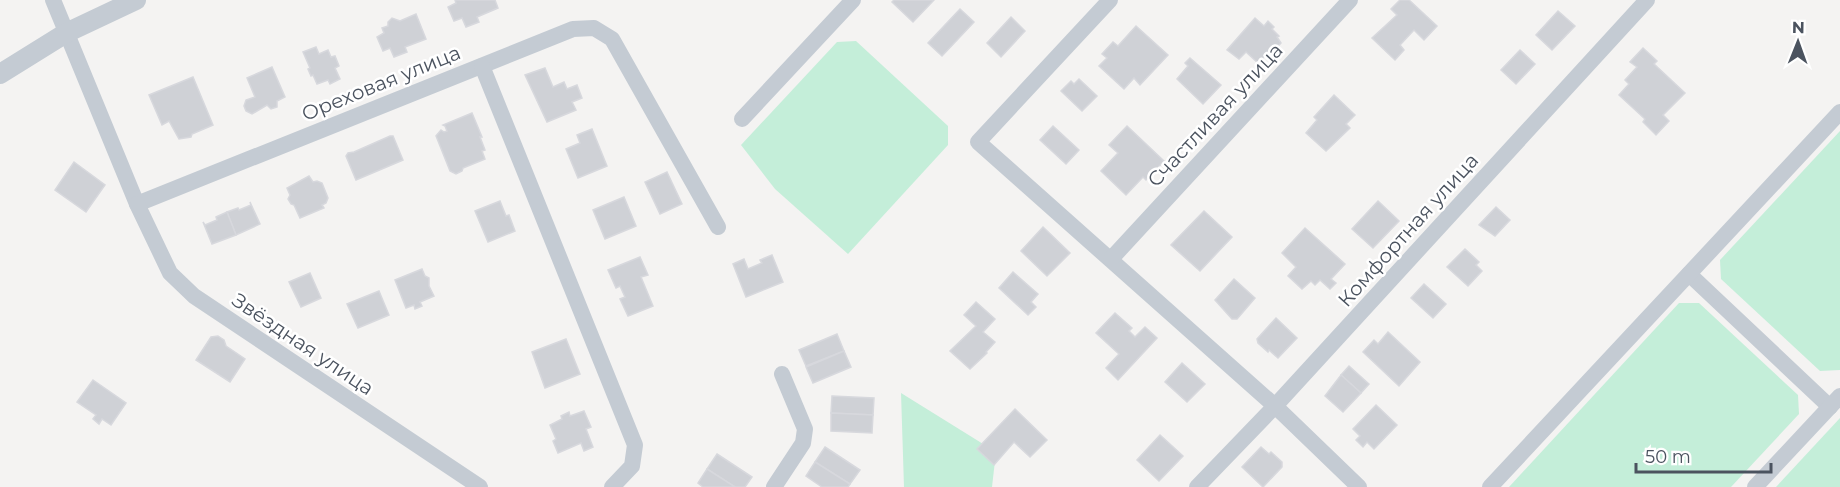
<svg xmlns="http://www.w3.org/2000/svg" width="1840" height="487" font-family="Montserrat,sans-serif">
  <rect width="100%" height="100%" fill="#f4f3f2"/>
  <g fill="#c4eed9">
    <path d="M856,41L948,126V145L848,254L775,189L741,145L837,42Z"/>
    <path d="M1840,131V370L1820,371L1721,279L1720,260Z"/>
    <path d="M1679,303H1699L1798,395L1799,414L1731,487H1509Z"/>
    <path d="M901,393L996,452L992,487H904Z"/>
    <path d="M1840,418V487H1776Z"/>
  </g>
  <g fill="#cfd1d6" stroke="#d7d8dd" stroke-width="1.5">
    <path d="M455,0H495L498,8L477,17L479,22L466,27L462,18L454,21L448,7L456,3Z"/>
    <path d="M894,0H934L913,22L892,2Z"/>
    <path d="M1400,0H1409L1437,26L1424,40L1414,30L1400,45L1404,50L1395,60L1372,38L1397,15L1391,9Z"/>
    <path d="M960,9L974,22L942,56L928,43Z"/>
    <path d="M1558,11L1575,26L1552,50L1536,35Z"/>
    <path d="M416,14L426,39L405,47L407,52L394,57L390,48L383,51L377,37L384,33L382,28L388,26V22L392,18L400,21Z"/>
    <path d="M1011,17L1025,31L1001,57L987,43Z"/>
    <path d="M1255,18L1264,26L1268,21L1274,27L1272,29L1279,36L1277,37L1281,43L1273,52L1270,51L1258,63L1246,52L1239,59L1227,50Z"/>
    <path d="M1136,26L1168,55L1140,85L1134,78L1124,89L1099,66L1107,58L1102,54L1113,42L1118,46Z"/>
    <path d="M316,47L319,54L328,50L331,57L335,56L339,66L335,68L340,79L330,84L328,80L317,84L313,75L311,76L308,69L310,68L303,52Z"/>
    <path d="M1643,48L1657,61L1654,64L1685,93L1663,115L1669,121L1656,135L1643,122L1645,119L1619,95L1629,84L1625,80L1637,67L1630,62Z"/>
    <path d="M1520,50L1535,64L1516,84L1501,70Z"/>
    <path d="M1190,58L1221,85L1203,104L1177,79L1188,66L1185,63Z"/>
    <path d="M272,67L285,97L277,101V107L271,109L267,105L252,114L246,111L244,106L246,100L255,97L247,78Z"/>
    <path d="M545,68L553,87L564,82L567,89L577,85L582,98L572,102L576,110L547,122L525,75Z"/>
    <path d="M193,77L213,125L192,134L191,137L179,139L169,121L162,125L149,95Z"/>
    <path d="M1079,79L1097,96L1082,111L1061,91L1071,81L1074,84Z"/>
    <path d="M1334,95L1355,115L1346,124L1350,128L1326,151L1306,133L1317,120L1314,117Z"/>
    <path d="M472,113L482,137H480L485,150L482,151L485,159L463,168L462,171L456,174L450,171L436,136L441,130L444,132L447,131L445,126L443,125Z"/>
    <path d="M1053,126L1079,150L1066,164L1040,140Z"/>
    <path d="M1127,126L1164,161L1146,180L1143,177L1126,195L1101,171L1118,153L1109,145Z"/>
    <path d="M592,129L607,166L578,178L566,149L580,143L577,135Z"/>
    <path d="M390,136H393L403,160L356,180L346,156L348,153L354,152Z"/>
    <path d="M74,162L105,185L86,212L55,190Z"/>
    <path d="M667,172L682,204L660,214L645,182Z"/>
    <path d="M309,176L313,182L317,181L322,183L328,198L326,203L322,205L324,208L300,218L294,205L291,204L288,199L290,195L287,188Z"/>
    <path d="M624,197L636,226L605,239L593,210Z"/>
    <path d="M500,201L506,216L509,215L515,231L488,242L475,211Z"/>
    <path d="M1378,201L1399,221L1373,248L1352,229Z"/>
    <path d="M250,202L260,224L236,235L227,212L238,208L239,210L251,205Z"/>
    <path d="M1496,207L1510,220L1495,236L1479,225Z"/>
    <path d="M1204,211L1232,237L1200,271L1171,245Z"/>
    <path d="M227,212L236,235L212,244L203,222L205,225L217,220L216,217Z"/>
    <path d="M1043,227L1070,253L1047,276L1021,251Z"/>
    <path d="M1305,228L1345,264L1331,279L1336,283L1330,289L1320,280L1315,285L1311,281L1302,289L1288,276L1296,267L1282,253Z"/>
    <path d="M1465,249L1479,262L1476,265L1482,271L1468,286L1447,267Z"/>
    <path d="M772,255L783,282L746,297L733,264L744,259L748,269L762,263L760,260Z"/>
    <path d="M640,257L648,275L641,277L653,306L628,316L620,299L625,297L620,286L616,288L608,270Z"/>
    <path d="M422,269L425,276L429,278V286L434,296L420,302L422,306L415,309L414,305L406,308L395,280Z"/>
    <path d="M1013,272L1038,294L1031,302L1036,307L1028,315L999,288Z"/>
    <path d="M310,273L321,298L301,307L289,282Z"/>
    <path d="M1234,279L1255,298L1237,319H1232L1215,300Z"/>
    <path d="M1424,284L1446,304L1433,318L1411,298Z"/>
    <path d="M379,291L389,315L358,328L347,304Z"/>
    <path d="M976,302L995,319L983,332L995,342L986,352L987,353L970,369L950,351L976,326L964,315Z"/>
    <path d="M1115,313L1132,328L1129,331L1135,337L1145,327L1157,338L1118,380L1106,368L1119,354L1096,333Z"/>
    <path d="M1276,318L1297,338L1278,358L1269,350L1268,352L1258,343L1257,339Z"/>
    <path d="M1388,332L1420,362L1399,386L1363,352L1374,340L1378,344Z"/>
    <path d="M837,334L844,351L806,366L799,350Z"/>
    <path d="M218,336L224,340L226,346L245,359L230,382L196,360L211,337Z"/>
    <path d="M566,339L580,374L545,388L532,352Z"/>
    <path d="M844,351L851,367L813,383L806,367Z"/>
    <path d="M1182,363L1205,384L1187,402L1165,382Z"/>
    <path d="M1349,366L1369,384L1361,393L1341,375Z"/>
    <path d="M1341,375L1361,393L1343,412L1325,396Z"/>
    <path d="M93,380L126,403L111,425L102,419L99,424L93,419L96,415L77,402Z"/>
    <path d="M832,396L874,398L873,415L831,413Z"/>
    <path d="M1376,405L1397,425L1374,449L1367,442L1363,447L1356,440L1360,436L1353,429Z"/>
    <path d="M1015,409L1047,440L1030,457L1014,442L994,465L977,449Z"/>
    <path d="M584,411L591,427L586,429L593,447L584,451L581,443L558,453L553,441L556,439L550,425L562,419L561,416L569,412L570,416Z"/>
    <path d="M831,413L873,415L872,433L831,431Z"/>
    <path d="M1160,435L1183,456L1159,481L1137,460Z"/>
    <path d="M825,447L860,470L850,484L815,462Z"/>
    <path d="M1261,447L1269,454L1271,452L1282,462V467L1263,487L1242,467Z"/>
    <path d="M717,454L752,477L745,487H735L707,469Z"/>
    <path d="M815,462L850,484L848,487H822L806,476Z"/>
    <path d="M707,469L735,487H703L698,483Z"/>
  </g>
  <g fill="none" stroke-linecap="round" stroke-linejoin="round">
    <g stroke="#c4cbd3" stroke-width="16">
      <path d="M53,0L137,204L573,29L594,28L612,39L718,227"/>
      <path d="M1110,0L978,142L1275,406L1359,487"/>
      <path d="M482,66L635,445L632,466L612,487"/>
      <path d="M742,119L853,0"/>
      <path d="M137,204L170,273L194,296L480,487"/>
      <path d="M1111,259L1350,0"/>
      <path d="M1689,274L1830,407"/>
      <path d="M774,487L803,443L805,429L782,374"/>
      <path d="M1197,487L1275,406L1647,0"/>
      <path d="M1490,487L1840,112"/>
      <path d="M1755,487L1840,396"/>
    </g>
    <path stroke="#c4cbd3" stroke-width="20" d="M0,74L66,33L136,0"/>
  </g>
  <g text-anchor="middle" stroke-width="5" stroke-linejoin="round" paint-order="stroke">
    <g font-size="20" fill="#4b535f" stroke="#fff">
      <text transform="translate(381 83) rotate(-22)" y="7">Ореховая улица</text>
      <text transform="translate(1215 115) rotate(-47)" y="7">Счастливая улица</text>
      <text transform="translate(1408 230) rotate(-48)" y="7">Комфортная улица</text>
      <text transform="translate(303 344) rotate(34)" y="7">Звёздная улица</text>
    </g>
  </g>
  <g transform="translate(1798 42) rotate(1)" stroke="#ffffff" stroke-width="4.5" paint-order="stroke">
  <path d="M0-4.5L10 22L0 15L-10 22Z" fill="#4b535f"/>
  <text y="-9" font-size="16" font-weight="bold" text-anchor="middle" fill="#4b535f">N</text>
  </g>
  <path d="M1636 463v9h135v-9" fill="none" stroke="#4b535f" stroke-width="3"/>
  <text x="1645" y="463" font-size="18" fill="#4b535f" stroke="#ffffff" stroke-width="4.5" paint-order="stroke">50 m</text>
</svg>
